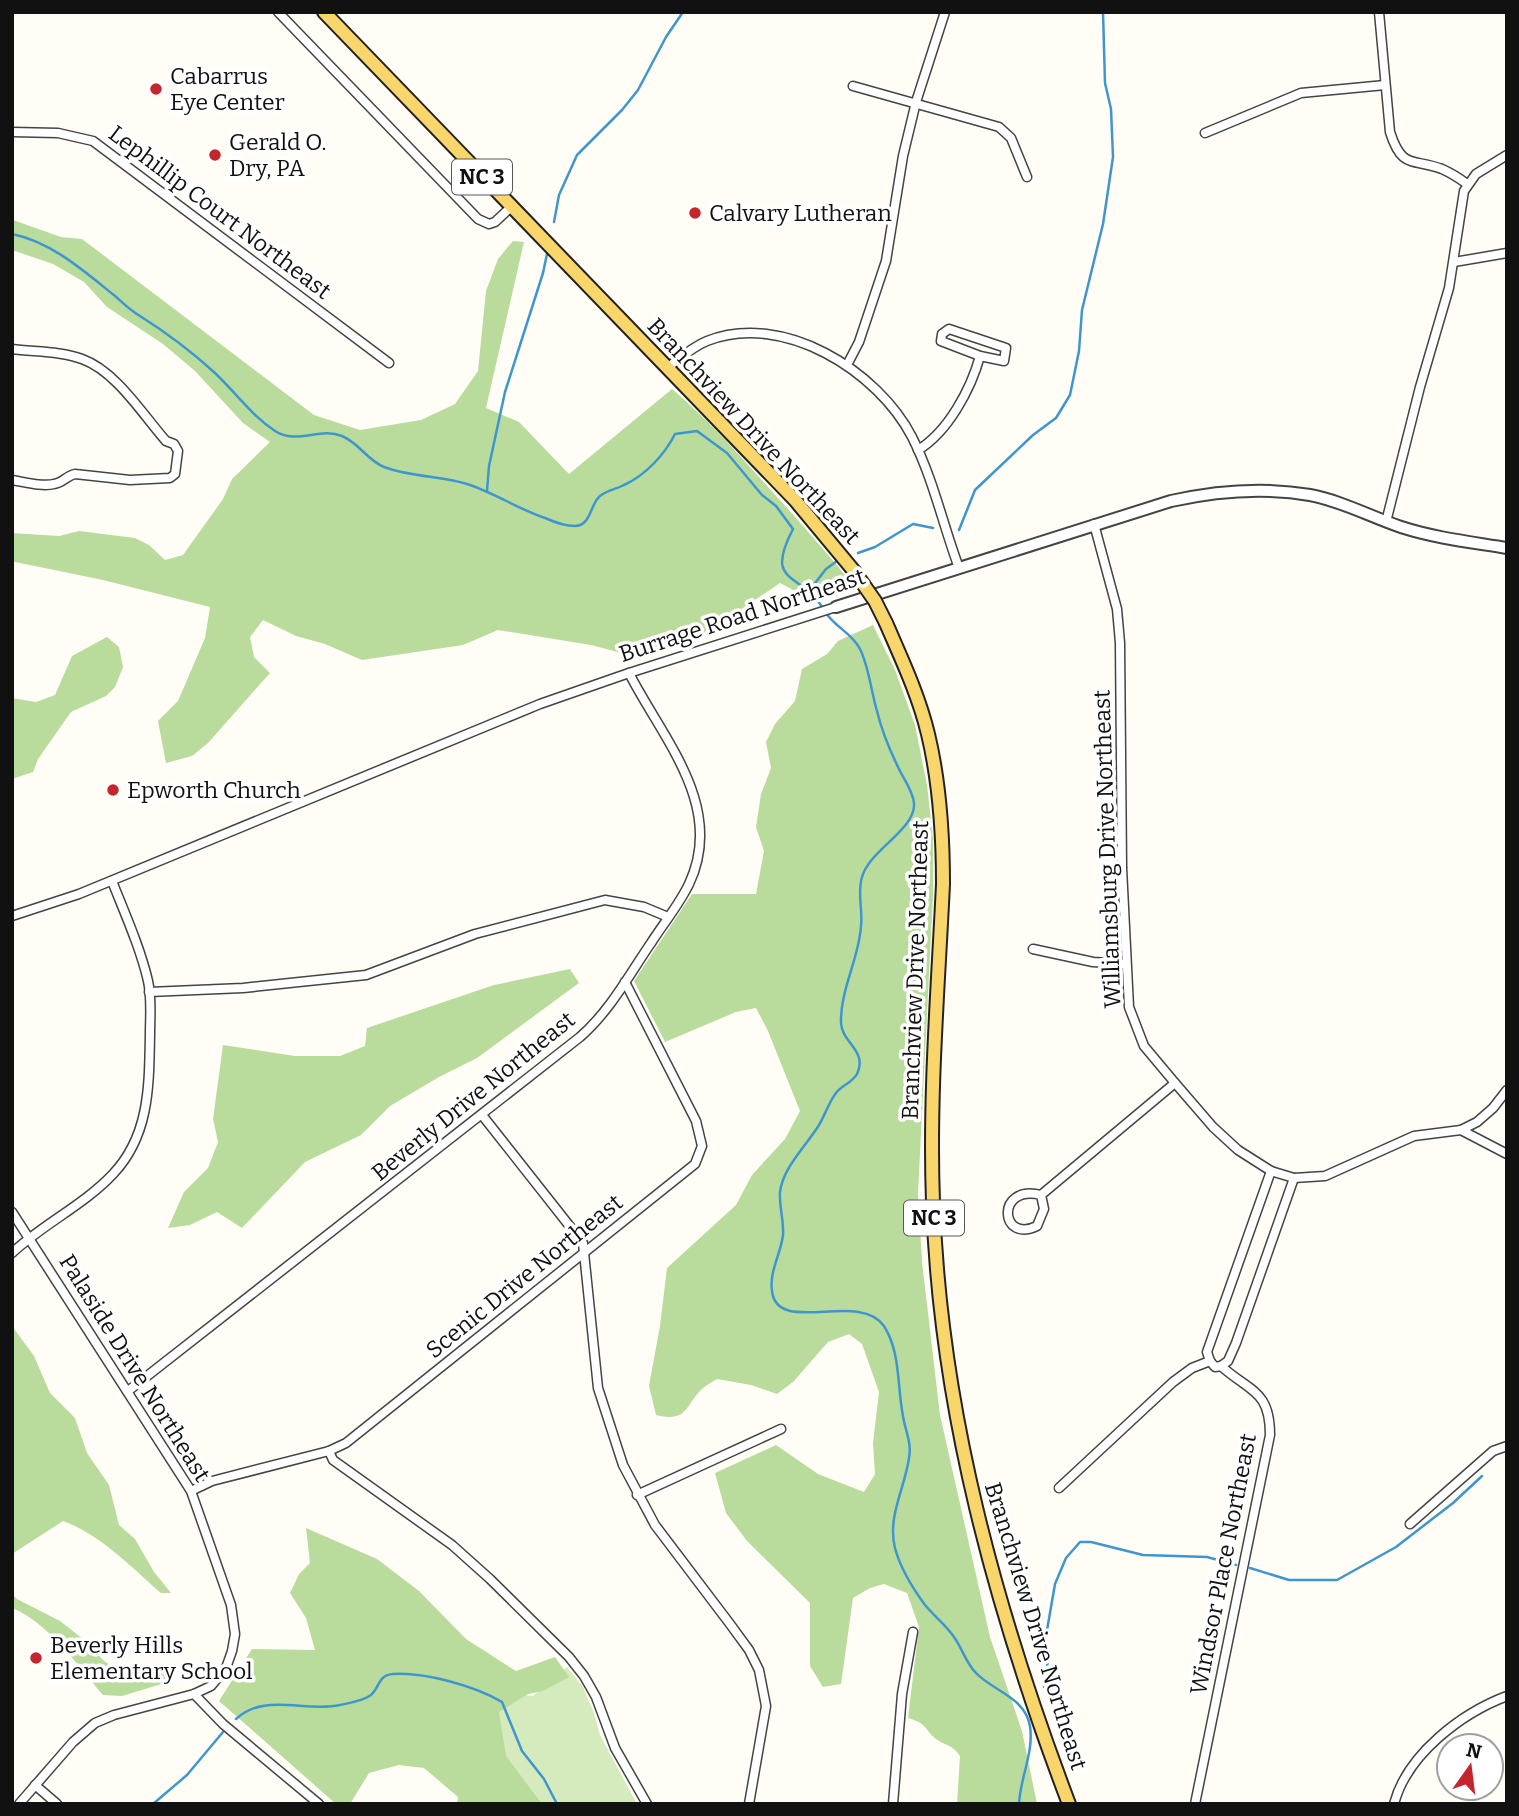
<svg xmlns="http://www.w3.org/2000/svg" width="1519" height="1816" font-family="Bitter,serif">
  <rect width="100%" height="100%" fill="#fffdf5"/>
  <path fill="#d5ebbd" d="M567,1667L583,1687L594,1713L600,1735L637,1804H536L491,1748L468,1688L533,1696Z"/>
  <g fill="#b9dc9c">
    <path d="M13,220L61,237L82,239L314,415L360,430L421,420L455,404L478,371L486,291L498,259L513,241L524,242L486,408L519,422L569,474L672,389C704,416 732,447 760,478C792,513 823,548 853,585L799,593L780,583L706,633L629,655L591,645L498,630L463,645L362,660L325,644L296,636L263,620L250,637L254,657L270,673L208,743L192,756L166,763L158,721L178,701L205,638L210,607L103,580L15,562L12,561V533L59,536L79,531L135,538L149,545L165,560L183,555L223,499L232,479L270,442L243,423L195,371L163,344L107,307L84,282L53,264L12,250Z"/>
    <path d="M873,625L895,670L915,725L927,785L933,839V895L918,1193L922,1262L940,1415L990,1637L1022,1731L1037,1804H957L960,1756C952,1744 946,1746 936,1739C923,1728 928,1724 908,1718L919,1627L907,1593L884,1584L870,1588L853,1598L841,1684L823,1687L810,1666V1603L747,1541L726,1513L715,1473L776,1445L818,1474L864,1492L875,1474L873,1443L879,1392L862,1344L849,1334L828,1342L793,1382L777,1394L751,1385L717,1379C712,1382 706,1385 702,1389C685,1405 688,1423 656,1415L649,1386L660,1326L667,1268L736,1205L752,1175L785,1139L800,1111L768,1031L756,1008L736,1012L665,1042L634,981L692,894H756L764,851L756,827L761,794L771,768L766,742L775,724L795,701L802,669L827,654L838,641Z"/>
    <path d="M107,637L119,647L123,667L115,687L106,696L71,712L38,759L33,772L12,779V698L36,702L55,695L72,656Z"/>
    <path d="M570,969L579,983L477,1058L439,1077L390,1106L361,1135L305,1162L242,1228L217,1212L190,1225L168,1228L184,1192L208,1168L218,1142L213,1119L223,1045L295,1056H340L365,1046L367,1028L494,985Z"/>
    <path d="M12,1326L34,1356L50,1393L75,1418L87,1453L109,1485L119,1525L135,1539L154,1572L171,1593H161C131,1567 101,1535 63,1521L12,1554Z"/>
    <path d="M306,1528L377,1559L419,1591L466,1639L516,1671L555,1657L569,1677L543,1691L528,1694L499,1712L506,1756L542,1804H457L458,1797L424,1768L399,1765L369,1773L350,1804H336L219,1701L252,1649L315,1650L306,1618L290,1593L299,1574L310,1563Z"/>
    <path d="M12,1594L17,1599L60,1621L83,1639L105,1662L125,1673L165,1670L168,1682L122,1696L103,1695C77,1665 49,1623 12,1608Z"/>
  </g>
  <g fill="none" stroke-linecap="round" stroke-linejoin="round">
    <g stroke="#3f96cf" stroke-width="2.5">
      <path d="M554,222L559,195L577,155L622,110L638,90L666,37L683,12"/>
      <path d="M12,234C52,242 85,272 115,296C123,303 131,311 140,316C167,333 191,351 215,373C236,393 251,415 275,431C296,445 320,427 342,436C359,443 367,460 384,467C411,477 441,476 467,484C495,493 518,509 545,518C554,522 565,526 575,526C591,526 590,504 600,496C607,490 617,489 624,485C646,475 665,454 675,434L697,431L727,453L762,495L776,506L793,529C764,585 799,571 823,608"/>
      <path d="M487,491L489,466L505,392L543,273L547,254"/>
      <path d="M959,530L975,490L1033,435L1056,418L1070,395L1079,351L1082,310L1103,224L1113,157L1111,109L1105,83L1103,12"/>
      <path d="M858,553L875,547L913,524L933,528"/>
      <path d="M809,591L826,569L837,561"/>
      <path d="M826,613C836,628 852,633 860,649C869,667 871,691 877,711C882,732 890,751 900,771C905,781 913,792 914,803C916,830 870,849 862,877C857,894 863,909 861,926C859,959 840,990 841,1023C842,1043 868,1051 857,1074C852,1083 842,1085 836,1093C829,1102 825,1115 819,1125C807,1145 783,1167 780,1192C779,1206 784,1221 783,1235C781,1253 769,1272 772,1291C777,1336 859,1290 884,1326C901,1353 897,1387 903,1416C905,1430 912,1443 909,1458C905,1488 887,1517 895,1548C900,1567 914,1590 925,1605C934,1616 946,1625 954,1637C962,1648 966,1663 976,1673C993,1691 1025,1697 1030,1726C1034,1753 1020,1778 1019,1804"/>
      <path d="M1250,1568L1289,1580H1337L1396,1547L1453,1503L1482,1476"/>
      <path d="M1044,1687L1049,1653L1046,1636L1055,1584L1066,1558L1080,1542H1091L1143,1555L1207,1557L1236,1565"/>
      <path d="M236,1719C265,1692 305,1713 340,1705C350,1703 363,1701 371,1695C380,1687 378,1675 393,1674C425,1672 475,1686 502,1702L522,1751L544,1779L557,1804"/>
      <path d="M153,1804L187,1775L223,1732"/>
    </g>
    <g stroke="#444" stroke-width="11">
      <g id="minor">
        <path d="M278,12L478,219L489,224L495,222L511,207"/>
        <path d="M1379,12L1390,132C1402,170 1413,158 1442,169C1451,173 1459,178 1467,184"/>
        <path d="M853,86L999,127L1011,138L1027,177"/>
        <path d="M12,132L58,133L93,141L389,363"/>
        <path d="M1205,133L1301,93L1385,85"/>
        <path d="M1454,262L1507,253"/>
        <path d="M949,329L1006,348L1004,361L980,356L941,341L942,334Z"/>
        <path d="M12,349C34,352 61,351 82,359C116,371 143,415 166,441L174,444L178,451L175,474L170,478L130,480L75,474C66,476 63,483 54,484C42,487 25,482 12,480"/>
        <path d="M847,365L859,342L886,261L903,156L916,102L945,12"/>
        <path d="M667,368C680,358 692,347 707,341C783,311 878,371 912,437C933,478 943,525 959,568"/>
        <path d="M918,450C948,432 971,389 980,356"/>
        <path d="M1386,522L1420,387L1449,288L1464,191L1476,174L1507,155"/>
        <path d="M1094,524L1117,609L1120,643L1122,868L1129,1007L1144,1046L1175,1083L1213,1127L1238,1150L1271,1171L1294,1178L1325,1176L1414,1136L1461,1130L1477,1122L1493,1108L1507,1090"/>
        <path d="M12,916L79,894L540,704L629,673L836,607"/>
        <path d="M1033,949L1093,962L1126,964"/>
        <path d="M149,992L243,988L366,975L475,934L605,900L644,907L668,917"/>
        <path d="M482,1115L583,1243L598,1388L623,1465L655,1525L730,1624L749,1650L759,1670L766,1706L749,1804"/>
        <path d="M1461,1130L1507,1154"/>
        <path d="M1041,1195L1044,1209L1037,1226C1000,1244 995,1184 1041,1195L1175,1083"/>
        <path d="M12,1212L191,1491L231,1605L235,1634L232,1651L226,1668L211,1686L194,1694L114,1715L95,1723L73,1742L19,1804"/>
        <path d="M12,1253C43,1224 84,1205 113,1174C150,1135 149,1085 150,1034C150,1017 152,999 148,981C140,947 125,914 112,881"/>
        <path d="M1210,1361L1207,1352L1271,1171"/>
        <path d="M1221,1366L1228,1361L1236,1343L1294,1178"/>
        <path d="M128,1391L580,1037C610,1011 629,975 651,943C663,924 679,905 689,884C726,806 662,738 629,673"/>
        <path d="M329,1451L333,1460L452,1545L490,1579L569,1657L584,1676L596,1697L615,1748L647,1804"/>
        <path d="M1059,1488L1173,1382L1192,1368L1210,1361"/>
        <path d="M191,1491L212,1481L329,1451L346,1443L695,1164L702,1146L696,1121L625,982"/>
        <path d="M637,1495L781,1429"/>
        <path d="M1410,1524L1493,1451L1507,1446"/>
        <path d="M194,1694L223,1724L319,1804"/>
        <path d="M35,1785L57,1804"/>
        <path d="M893,1804L902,1694L913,1632"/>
        <path d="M1195,1804L1270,1435C1270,1390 1250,1392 1221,1366L1215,1367L1210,1361"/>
        <path d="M1394,1804C1407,1754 1462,1713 1507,1696"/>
      </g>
    </g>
    <g stroke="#444" stroke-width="14">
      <path id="tertiary" d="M836,607L1171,501C1216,491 1264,487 1310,495C1342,501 1371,517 1401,527C1435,538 1471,542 1507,548"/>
    </g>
    <g stroke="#222" stroke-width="16">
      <g id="primary">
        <path d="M324,12L795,500L854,571"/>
        <path d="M886,623C902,660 919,696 928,734C940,784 943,834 943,884C938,990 929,1096 933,1202C940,1409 996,1611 1069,1804"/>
      </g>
    </g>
    <use href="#minor" stroke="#fff" stroke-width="8"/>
    <use href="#tertiary" stroke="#fff" stroke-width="10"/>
    <use href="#primary" stroke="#f9d66b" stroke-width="12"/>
    <g stroke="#222" stroke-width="16" stroke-linecap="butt">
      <path id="primary-bridge" d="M854,571L875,601L886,623"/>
    </g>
    <use href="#primary-bridge" stroke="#f9d66b" stroke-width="12"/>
  </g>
  <g fill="#c4262e" stroke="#fff" stroke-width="2.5">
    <circle cx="156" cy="89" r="7"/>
    <circle cx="215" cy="155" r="7"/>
    <circle cx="695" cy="213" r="7"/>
    <circle cx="113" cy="790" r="7"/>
    <circle cx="36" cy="1658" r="7"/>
  </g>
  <g text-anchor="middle" stroke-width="7" stroke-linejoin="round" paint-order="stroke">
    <g fill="#fff" stroke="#585858" stroke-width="2">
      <rect x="452" y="159.5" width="60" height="35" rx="5"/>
      <rect x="904" y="1200.5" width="60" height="35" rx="5"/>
    </g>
    <g font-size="21" font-weight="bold" fill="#111">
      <text x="482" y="184">NC 3</text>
      <text x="934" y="1225">NC 3</text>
    </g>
    <g font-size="23" fill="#111" stroke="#fff" text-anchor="start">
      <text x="170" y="84">Cabarrus<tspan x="170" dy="26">Eye Center</tspan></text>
      <text x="229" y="150">Gerald O.<tspan x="229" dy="26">Dry, PA</tspan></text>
      <text x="709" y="221">Calvary Lutheran</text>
      <text x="127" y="798">Epworth Church</text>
      <text x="50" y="1653">Beverly Hills<tspan x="50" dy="26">Elementary School</tspan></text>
    </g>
    <g font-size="23" fill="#111" stroke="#fff">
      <text transform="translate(220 212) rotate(37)" y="8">Lephillip Court Northeast</text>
      <text transform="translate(754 431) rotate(47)" y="8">Branchview Drive Northeast</text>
      <text transform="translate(742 615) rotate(-18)" y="8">Burrage Road Northeast</text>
      <text transform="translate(1107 849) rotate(-92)" y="8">Williamsburg Drive Northeast</text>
      <text transform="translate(915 970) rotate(-88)" y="8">Branchview Drive Northeast</text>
      <text transform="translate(473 1096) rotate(-39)" y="8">Beverly Drive Northeast</text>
      <text transform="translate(524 1276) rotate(-39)" y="8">Scenic Drive Northeast</text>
      <text transform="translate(135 1368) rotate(58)" y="8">Palaside Drive Northeast</text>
      <text transform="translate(1223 1564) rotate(-79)" y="8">Windsor Place Northeast</text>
      <text transform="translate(1036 1626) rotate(73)" y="8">Branchview Drive Northeast</text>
    </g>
  </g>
  <rect width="1519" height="1816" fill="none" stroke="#111111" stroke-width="28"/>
  <g transform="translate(1470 1767) rotate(14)"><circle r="33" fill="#ffffff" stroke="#a0a0a0" stroke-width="2"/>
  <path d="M0-5L12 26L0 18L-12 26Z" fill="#c4262e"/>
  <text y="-10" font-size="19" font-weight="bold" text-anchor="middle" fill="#111111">N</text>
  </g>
</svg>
